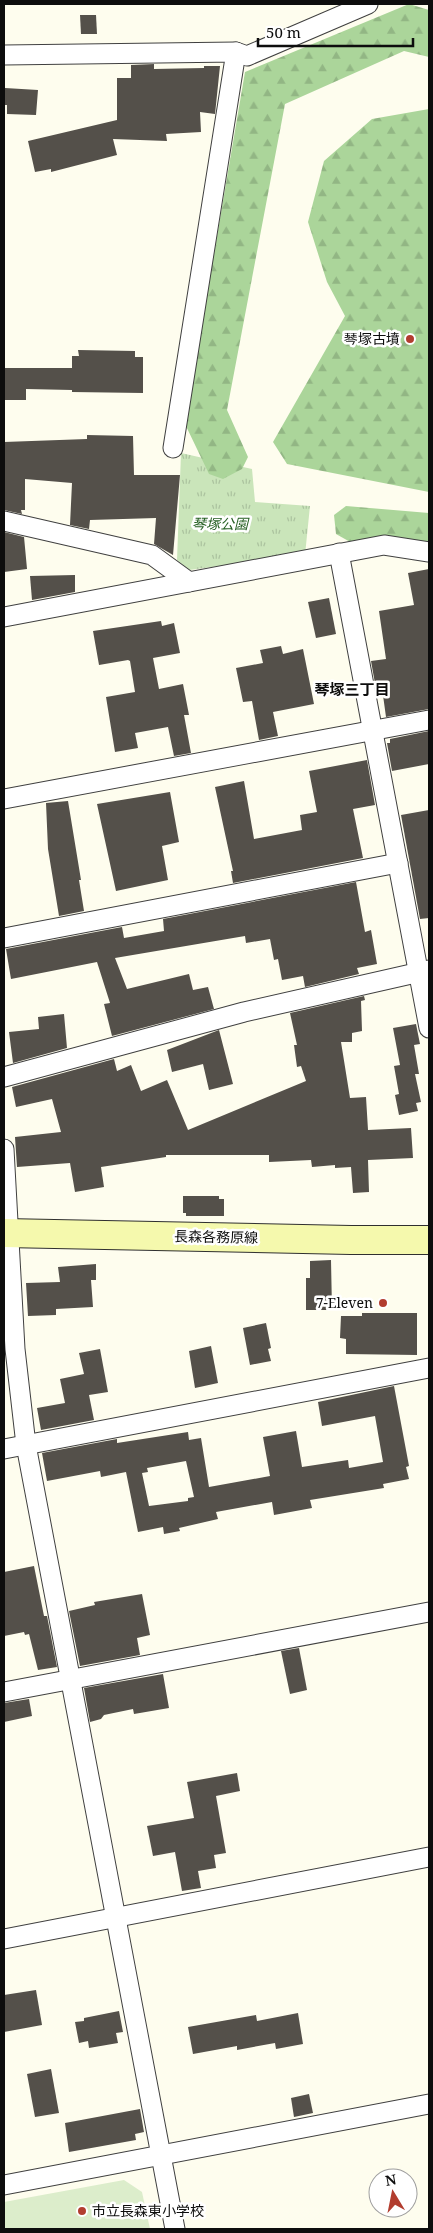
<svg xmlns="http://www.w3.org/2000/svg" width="433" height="2233" font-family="'Noto Serif','Noto Sans JP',serif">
  <defs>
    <pattern id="grass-tufts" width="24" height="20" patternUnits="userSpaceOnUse" patternTransform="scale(1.25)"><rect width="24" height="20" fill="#cae5ba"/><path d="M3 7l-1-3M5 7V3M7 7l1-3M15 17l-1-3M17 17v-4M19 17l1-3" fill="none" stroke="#acc39f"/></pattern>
    <pattern id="forest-firs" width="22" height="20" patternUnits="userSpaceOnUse" patternTransform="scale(1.25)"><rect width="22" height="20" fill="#abd59a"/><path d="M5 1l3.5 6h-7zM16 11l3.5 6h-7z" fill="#92b684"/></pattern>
  </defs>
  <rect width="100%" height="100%" fill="#fefdee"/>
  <path fill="url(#grass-tufts)" d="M181,453L252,469L255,502L310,506L305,555L189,570L177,560Z"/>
  <g fill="url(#forest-firs)">
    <path d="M409,4L429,10V57L404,51L285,104L227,410L248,457L242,469L223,479L209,474L185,424L245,72Z"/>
    <path d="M429,109V492L287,464L273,442L345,316L327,282L308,222L324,161L372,119Z"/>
    <path d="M346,506L429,513V551L352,543L336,534L334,515Z"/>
  </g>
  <path fill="#dcedcb" d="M124,2180L142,2192L150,2229H4V2202Z"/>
  <g fill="#54504a" fill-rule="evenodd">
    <path d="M80,15H96L97,34H81Z"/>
    <path d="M154,64V69L204,68V66H220L215,114L200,112L201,132L166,134L167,141L113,139L117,155L51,172V169L35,172L28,141L117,120V78H131V65Z"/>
    <path d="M5,88L38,90L36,115L7,114V105H4Z"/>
    <path d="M78,350L135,351V357H143V393L72,392V390L26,389V400H5L4,368H72V356H79Z"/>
    <path d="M87,435L133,436L134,475H180L173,555L154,544L156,518L90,520L89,529L70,525L72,483L25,479V510H21L22,514L4,510V442L87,439Z"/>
    <path d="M4,532L24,537L27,569L4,572Z"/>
    <path d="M429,569V709L386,717L382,688L376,689L371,661L386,659L379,611L414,605L408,573Z"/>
    <path d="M75,575V592L32,600L30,576Z"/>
    <path d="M329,598L336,634L316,638L308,602Z"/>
    <path d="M161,621L162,626L174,623L180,653L153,658L159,689L183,684L189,715H184L191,753L174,756L168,727L135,733L138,748L115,752L106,697L135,692L130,661L128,660L99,665L93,631Z"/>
    <path d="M281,646L283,654L303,649L314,704L273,712L278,736L259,740L252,701L243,702L236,668L263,663L260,650Z"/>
    <path d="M429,731V764L392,771L387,743H390V739Z"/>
    <path d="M367,760L375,805L353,809L363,858L233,883L231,871H233L215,787L244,781L254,839L302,830L300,815L317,812L309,771Z"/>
    <path d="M170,792L179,842L162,846L168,880L116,891L97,804Z"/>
    <path d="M68,801L81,880H79L84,911L59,916L48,849L46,803Z"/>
    <path d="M429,810V918L420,919L401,815Z"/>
    <path d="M356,882L365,932L371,930L377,964L357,968L359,974L305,987L303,976L282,980L278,959L274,960L270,939L246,943L245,936L115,958L127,989L189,974L193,990L208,987L214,1009L112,1036L104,1004L110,1003L97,962L11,979L6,949L122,927L124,938L164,931L163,919Z"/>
    <path d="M364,996L365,1000L361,1001L362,1031L352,1033V1042H341L350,1098L366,1097L368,1130L411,1128L413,1158L368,1160L369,1192L353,1193L351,1167L335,1168V1165L312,1167L311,1160L269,1162V1155H166V1157L101,1167L104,1187L75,1192L70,1163L17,1167L15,1137L61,1132L52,1099L16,1107L12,1087L114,1059L117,1071L131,1065L141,1091L167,1080L188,1130L306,1081L301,1066L297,1067L294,1045H297L290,1013Z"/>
    <path d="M64,1014L67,1048L13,1063L9,1032L39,1029L38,1017Z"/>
    <path d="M416,1024L420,1044L414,1045L419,1074H415L421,1102L416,1103L418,1111L399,1115L395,1095L399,1094L394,1066L400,1065L393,1028Z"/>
    <path d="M219,1030L233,1084L209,1090L203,1064L172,1072L167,1050Z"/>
    <path d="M183,1196H219V1199H224V1216H186V1213H183Z"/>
    <path d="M331,1260L332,1310H306V1278H310V1261Z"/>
    <path d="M96,1264V1280H91L93,1307L56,1309V1315L28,1316L26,1283L60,1282L58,1267Z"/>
    <path d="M362,1313H417V1355L346,1354V1339L340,1338L341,1316H362Z"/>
    <path d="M266,1323L271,1348L268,1349L271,1361L250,1365L243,1328Z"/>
    <path d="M211,1346L218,1383L195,1388L189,1351Z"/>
    <path d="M100,1349L108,1392L89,1395L94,1420L41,1430L37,1408L65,1403L60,1379L84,1374L79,1353Z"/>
    <path d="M394,1386L409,1466L406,1467L409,1479L383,1484L384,1488L310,1500L312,1508L274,1515L272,1502L216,1512L218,1519L179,1528L180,1531L164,1534L163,1527L138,1532L126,1472L101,1477L100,1471L47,1481L42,1453L117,1439V1443L188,1432L189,1440L201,1438L209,1487L270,1476L263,1437L296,1431L302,1467L348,1460L349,1468L383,1462L375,1416L322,1426L318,1402ZM186,1461L194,1497L188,1498V1501L149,1506L142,1473L148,1472L147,1468Z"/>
    <path d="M34,1566L44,1616H47L57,1667L38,1670L29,1634L25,1635L24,1632L4,1636V1572Z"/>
    <path d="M142,1594L150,1635L137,1638L140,1655L80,1666L69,1611L95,1605L94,1602Z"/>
    <path d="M299,1648L307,1690L290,1694L281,1651Z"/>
    <path d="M163,1674L169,1708L134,1714L133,1709L104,1715L101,1719L90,1722L84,1688Z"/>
    <path d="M29,1699L32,1716L4,1722V1703Z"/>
    <path d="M237,1773L240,1791L216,1796L226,1853L214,1855L216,1868L198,1871L201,1888L182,1891L175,1852L153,1856L147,1826L194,1818L187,1782Z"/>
    <path d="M36,1990L42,2025L4,2032V1995Z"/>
    <path d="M119,2011L123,2032L116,2033L118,2043L89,2048L88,2041L79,2043L75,2022L84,2021V2018Z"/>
    <path d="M298,2013L303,2044L276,2049L275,2043L237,2050V2046L193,2054L188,2027L256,2015L257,2021Z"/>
    <path d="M51,2069L59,2113L35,2117L27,2074Z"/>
    <path d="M309,2094L313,2113L294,2117L291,2098Z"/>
    <path d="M140,2109L144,2132L135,2134L136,2140L69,2152L65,2123Z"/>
  </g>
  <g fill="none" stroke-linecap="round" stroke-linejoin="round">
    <g stroke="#404040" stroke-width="21">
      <g id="minor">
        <path d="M4,55L236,52L247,56L368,4"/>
        <path d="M173,448L236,52"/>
        <path d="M4,521L152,555L189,582"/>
        <path d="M339,553L429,1028"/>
        <path d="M4,617L384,545L429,552"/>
        <path d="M4,799L429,720"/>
        <path d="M4,938L398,863"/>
        <path d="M4,1077L244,1012L429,970"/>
        <path d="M4,1149L15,1349L26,1445L175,2229"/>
        <path d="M4,1449L429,1368"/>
        <path d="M4,1692L429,1612"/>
        <path d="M4,1939L429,1857"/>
        <path d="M4,2185L429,2104"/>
      </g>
    </g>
    <g stroke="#2f2f2f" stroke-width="30">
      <path id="secondary" d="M4,1233L351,1240H429"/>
    </g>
    <use href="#minor" stroke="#fff" stroke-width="19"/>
    <use href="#secondary" stroke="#f5f9ad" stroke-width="28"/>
  </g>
  <g fill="#b23d2f" stroke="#fff" stroke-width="2">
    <circle cx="410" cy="339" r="5"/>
    <circle cx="383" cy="1303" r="5"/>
    <circle cx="82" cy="2211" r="5"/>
  </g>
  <g text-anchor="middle" stroke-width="5" stroke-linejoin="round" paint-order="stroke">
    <g font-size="14" fill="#0d0d0d" stroke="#fff" text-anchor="end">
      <text x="400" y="344">琴塚古墳</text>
      <text x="373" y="1308">7-Eleven</text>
      <text x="92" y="2216" text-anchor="start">市立長森東小学校</text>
    </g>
    <g font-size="14" font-style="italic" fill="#255f22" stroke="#fff">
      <text x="220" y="529">琴塚公園</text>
    </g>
    <g font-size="14" fill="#0d0d0d" stroke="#fff">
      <text transform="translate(216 1237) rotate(1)" y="5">長森各務原線</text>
    </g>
    <g font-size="15" font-weight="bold" fill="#0d0d0d" stroke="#fff">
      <text x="352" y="695">琴塚三丁目</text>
    </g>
  </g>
  <rect width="433" height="2233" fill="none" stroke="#0d0d0d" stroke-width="10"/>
  <g transform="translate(393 2193) rotate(350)"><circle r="24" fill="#ffffff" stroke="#9e9e9e"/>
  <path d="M0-4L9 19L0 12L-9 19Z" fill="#b23d2f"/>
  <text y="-8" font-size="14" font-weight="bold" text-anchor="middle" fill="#0d0d0d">N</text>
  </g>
  <path d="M258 38v8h155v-8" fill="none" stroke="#0d0d0d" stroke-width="2.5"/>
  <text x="266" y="38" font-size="15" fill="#0d0d0d" stroke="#ffffff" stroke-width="4" paint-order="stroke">50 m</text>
</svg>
